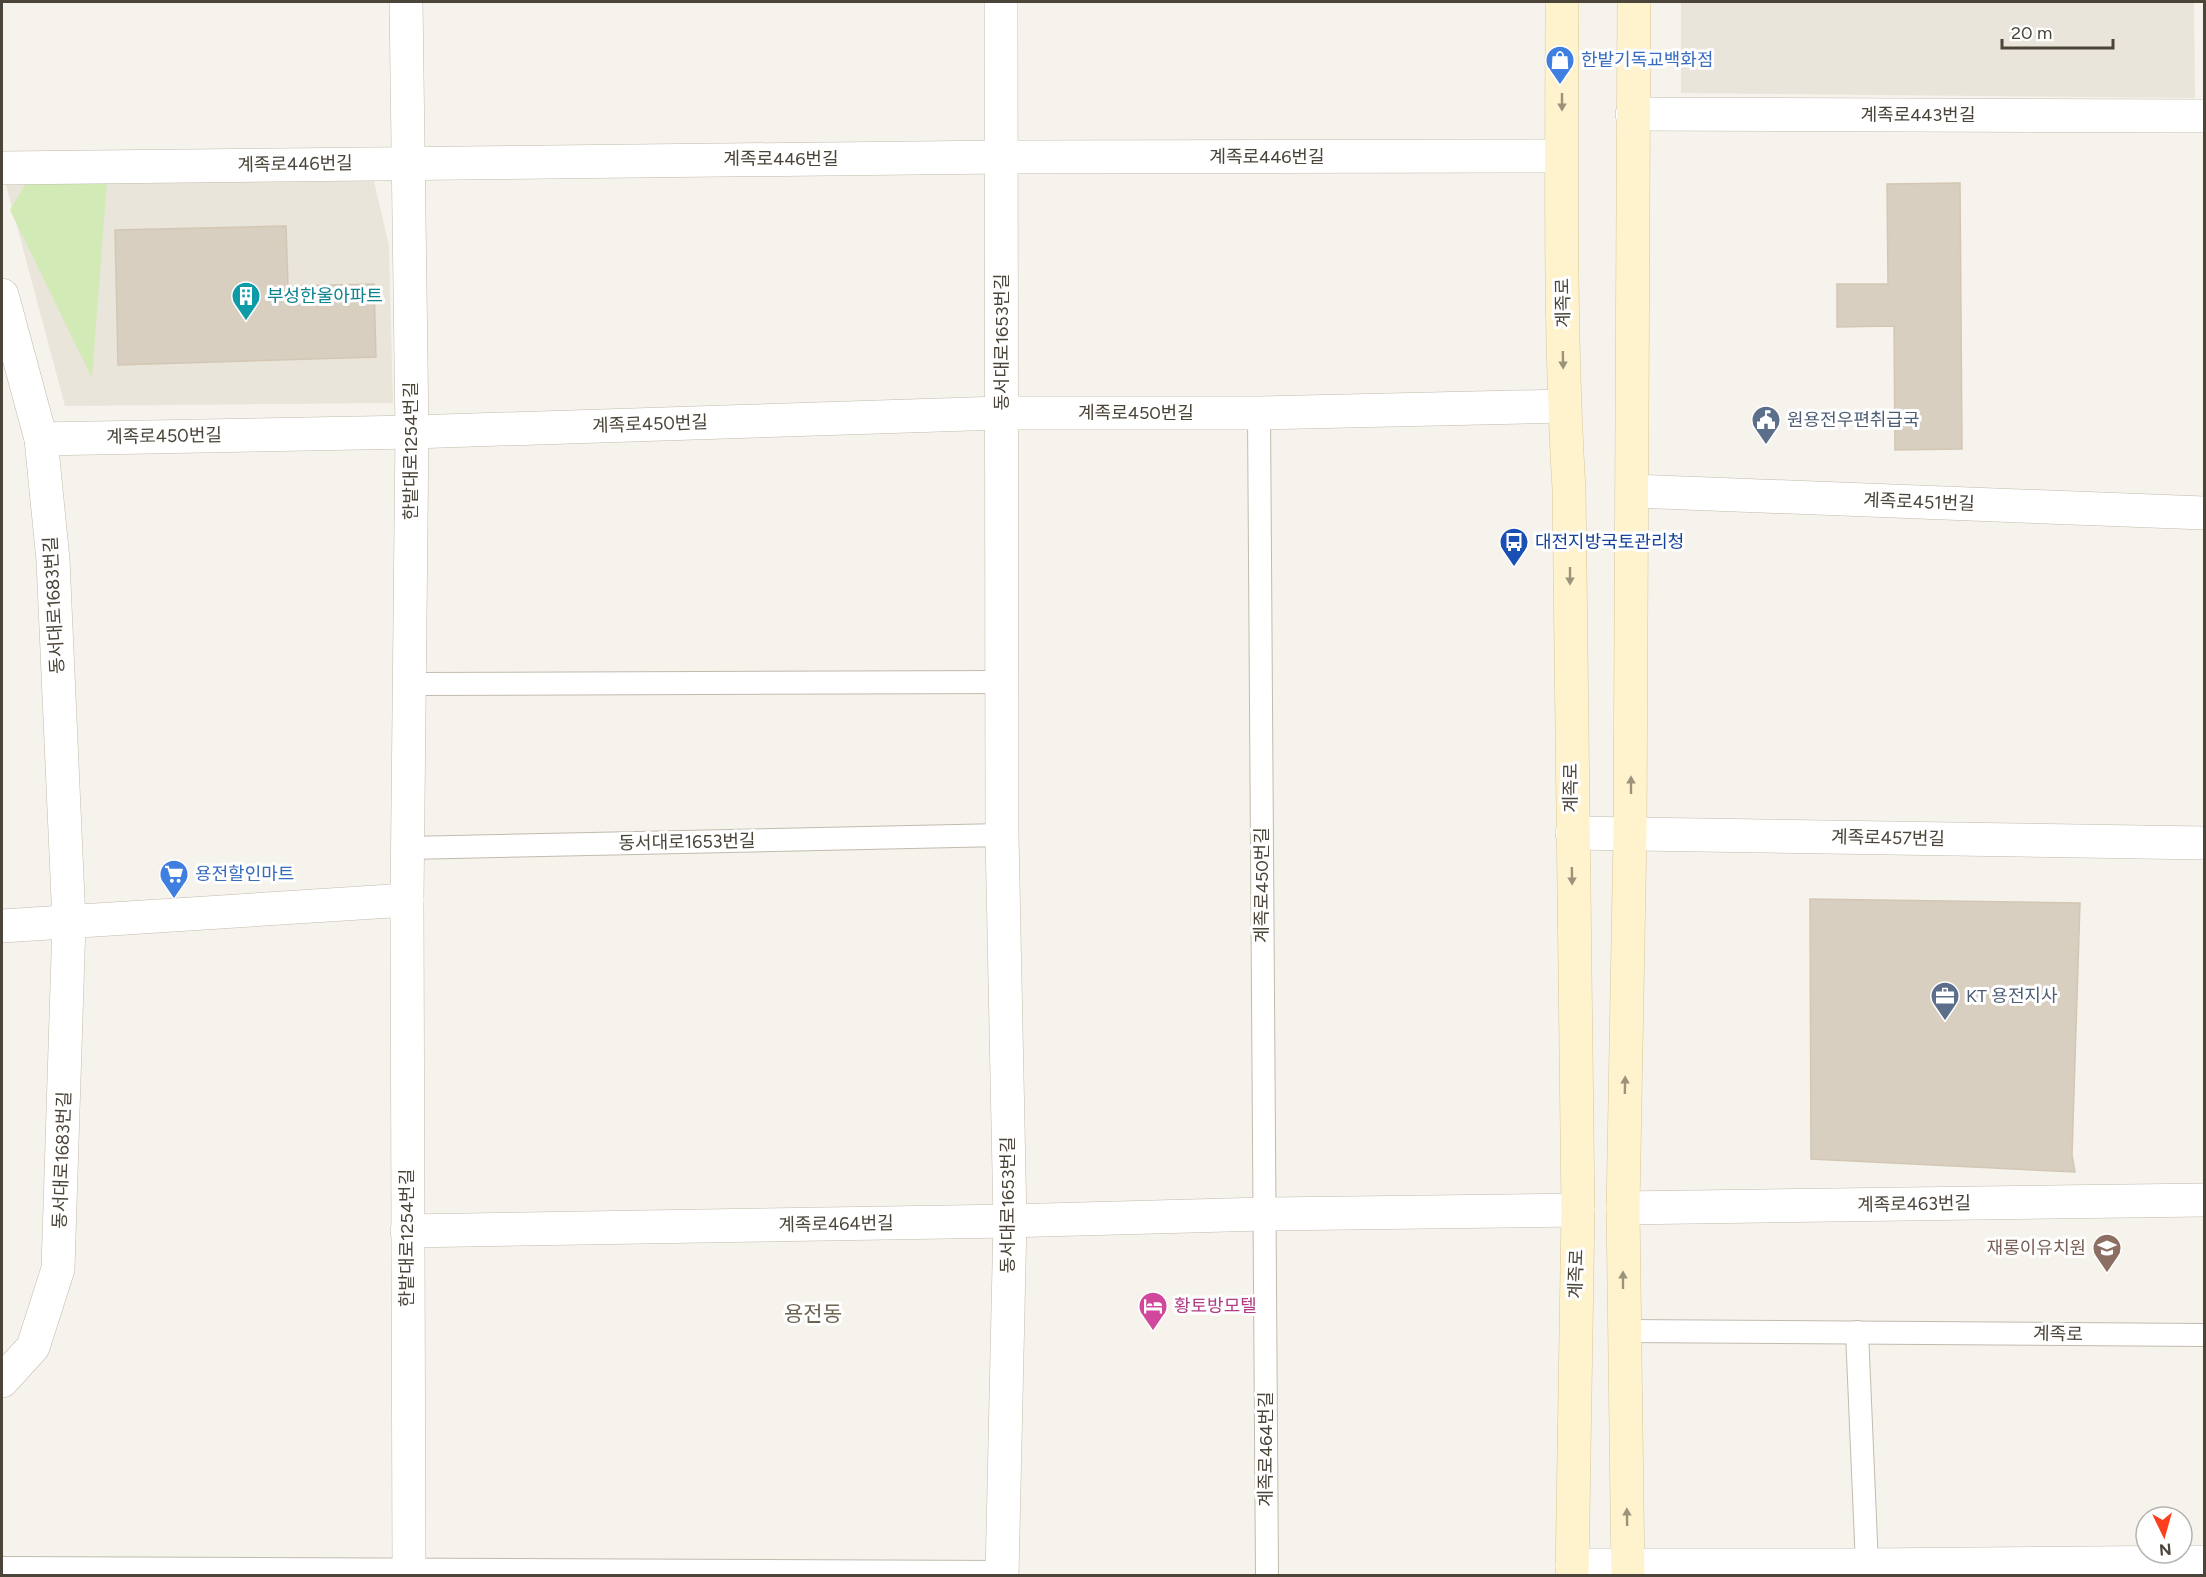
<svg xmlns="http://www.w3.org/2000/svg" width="2206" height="1577" font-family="Figtree,'Noto Sans KR',sans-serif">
  <rect width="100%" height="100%" fill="#f6f3ec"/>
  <g fill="#eae5da">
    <path d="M1681,2H2194L2195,98L1681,93Z"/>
    <path d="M3,174L374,181L389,246L393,403L65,406Z"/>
  </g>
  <path fill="#d2eab5" d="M30,176L107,182L92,378L10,210Z"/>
  <g fill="#d8cfc1" stroke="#d3c7b4" stroke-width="1.5">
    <path d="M1960,183L1962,449L1895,450L1894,326L1837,327V284H1888L1887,184Z"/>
    <path d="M286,226L288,286L374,284L376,357L118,365L115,230Z"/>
    <path d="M1810,899L2080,903L2072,1155L2075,1172L1811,1159Z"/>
  </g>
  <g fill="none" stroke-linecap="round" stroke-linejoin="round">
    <g stroke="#c2bbae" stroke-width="24">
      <g id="service">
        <path d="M1259,413L1267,1576"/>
        <path d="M410,684L1002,682"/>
        <path d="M408,848L1002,835"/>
        <path d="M1624,1331L2204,1335"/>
        <path d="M1857,1332L1867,1565"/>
        <path d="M2,1568L1002,1572"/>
      </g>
    </g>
    <g stroke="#c2bbae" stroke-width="34">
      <g id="minor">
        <path d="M406,2L412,432L407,900L409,1576"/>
        <path d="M1001,2L1002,835L1010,1221L1002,1576"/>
        <path d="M1632,114L2204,116"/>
        <path d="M2,168L1002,157L1561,156"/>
        <path d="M2,295L41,439L53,560L69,922L58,1269L33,1347L2,1381"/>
        <path d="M41,439L412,432L1001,413H1259L1564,406"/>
        <path d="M1633,491L2204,513"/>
        <path d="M1572,833L2204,843"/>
        <path d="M2,926L407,900"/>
        <path d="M1623,1208L2204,1200"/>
        <path d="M407,1231L1010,1221L1264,1214L1578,1210"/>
        <path d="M1572,1565H1867L2204,1562"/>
      </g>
    </g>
    <g stroke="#d6c79b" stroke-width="34">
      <g id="secondary">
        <path d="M1562,2C1562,164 1559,327 1569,489L1578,1210L1572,1576"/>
        <path d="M1628,1576L1623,1208L1630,834L1634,2"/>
      </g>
    </g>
    <use href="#service" stroke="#fff" stroke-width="22"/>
    <use href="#minor" stroke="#fff" stroke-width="33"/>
    <use href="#secondary" stroke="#fff3cd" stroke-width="33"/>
  </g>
  <defs><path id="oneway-solid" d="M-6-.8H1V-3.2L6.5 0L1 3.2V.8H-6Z" transform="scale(1.5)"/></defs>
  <g fill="#9c937c">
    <use href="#oneway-solid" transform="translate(1562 102) rotate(90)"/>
    <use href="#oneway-solid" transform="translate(1563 360) rotate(89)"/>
    <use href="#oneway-solid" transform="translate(1570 576) rotate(90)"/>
    <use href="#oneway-solid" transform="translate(1631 785) rotate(-90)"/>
    <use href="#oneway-solid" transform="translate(1572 876) rotate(89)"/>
    <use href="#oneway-solid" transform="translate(1625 1085) rotate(-89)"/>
    <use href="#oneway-solid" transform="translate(1623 1280) rotate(-90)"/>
    <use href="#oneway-solid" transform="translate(1627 1517) rotate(-91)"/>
  </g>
  <defs>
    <g id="shop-pin" transform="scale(1.5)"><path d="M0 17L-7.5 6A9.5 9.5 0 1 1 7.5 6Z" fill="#3f7fe0" stroke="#fff"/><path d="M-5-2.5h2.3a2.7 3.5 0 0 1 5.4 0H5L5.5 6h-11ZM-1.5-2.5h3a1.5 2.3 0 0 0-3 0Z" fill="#fff"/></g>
    <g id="building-pin" transform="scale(1.5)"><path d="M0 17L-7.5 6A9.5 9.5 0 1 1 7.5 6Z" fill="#0f9aa8" stroke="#fff"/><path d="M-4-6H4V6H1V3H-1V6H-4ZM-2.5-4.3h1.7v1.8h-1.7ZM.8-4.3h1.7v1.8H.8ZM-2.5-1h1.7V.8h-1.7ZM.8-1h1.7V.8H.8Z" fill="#fff"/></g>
    <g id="civic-pin" transform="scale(1.5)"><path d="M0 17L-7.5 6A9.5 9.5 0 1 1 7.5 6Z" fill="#5c6f8a" stroke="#fff"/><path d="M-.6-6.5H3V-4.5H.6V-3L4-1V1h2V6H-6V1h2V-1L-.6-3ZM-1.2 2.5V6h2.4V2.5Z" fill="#fff"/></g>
    <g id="bus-pin" transform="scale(1.5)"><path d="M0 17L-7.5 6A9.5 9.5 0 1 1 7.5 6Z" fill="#1a4fb4" stroke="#fff"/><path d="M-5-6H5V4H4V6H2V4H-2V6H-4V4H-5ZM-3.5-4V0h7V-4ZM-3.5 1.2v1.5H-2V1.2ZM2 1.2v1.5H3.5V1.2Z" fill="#fff"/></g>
    <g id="supermarket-pin" transform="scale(1.5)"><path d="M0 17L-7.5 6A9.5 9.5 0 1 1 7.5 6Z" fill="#3f7fe0" stroke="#fff"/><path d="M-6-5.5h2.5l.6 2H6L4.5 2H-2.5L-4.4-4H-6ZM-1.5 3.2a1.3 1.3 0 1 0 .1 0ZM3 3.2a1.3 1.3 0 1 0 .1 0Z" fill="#fff"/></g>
    <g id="office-pin" transform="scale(1.5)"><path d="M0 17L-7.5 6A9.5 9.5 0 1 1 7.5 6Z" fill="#5c6f8a" stroke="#fff"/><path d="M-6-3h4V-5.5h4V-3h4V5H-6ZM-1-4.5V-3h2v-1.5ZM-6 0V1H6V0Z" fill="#fff"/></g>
    <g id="school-pin" transform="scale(1.5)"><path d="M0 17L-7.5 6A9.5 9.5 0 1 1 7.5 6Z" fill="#8d6e63" stroke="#fff"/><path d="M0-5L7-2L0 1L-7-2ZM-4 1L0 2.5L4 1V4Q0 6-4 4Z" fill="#fff"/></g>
    <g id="hotel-pin" transform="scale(1.5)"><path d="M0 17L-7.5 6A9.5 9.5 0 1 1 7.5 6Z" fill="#d1479c" stroke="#fff"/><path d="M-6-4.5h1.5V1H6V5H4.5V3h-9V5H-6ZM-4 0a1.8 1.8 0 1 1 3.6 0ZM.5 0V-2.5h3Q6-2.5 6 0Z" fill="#fff"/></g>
  </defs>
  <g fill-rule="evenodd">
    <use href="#shop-pin" x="1560" y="60"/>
    <use href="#building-pin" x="246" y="296"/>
    <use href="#civic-pin" x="1766" y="420"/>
    <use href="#bus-pin" x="1514" y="542"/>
    <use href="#supermarket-pin" x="174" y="874"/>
    <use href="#office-pin" x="1945" y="996"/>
    <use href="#school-pin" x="2107" y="1248"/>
    <use href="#hotel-pin" x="1153" y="1306"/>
  </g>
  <g text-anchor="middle" stroke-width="6" stroke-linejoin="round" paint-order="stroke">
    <g font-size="18" fill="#366cbe" stroke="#fff" text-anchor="start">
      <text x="1581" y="66">한밭기독교백화점</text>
      <text x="195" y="880">용전할인마트</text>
    </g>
    <g font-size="18" fill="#4b4439" stroke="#fff">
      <text x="1918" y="121">계족로443번길</text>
      <text x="1267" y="163">계족로446번길</text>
      <text x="781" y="165">계족로446번길</text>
      <text transform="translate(295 164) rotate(-1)" y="6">계족로446번길</text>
      <text transform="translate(1563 303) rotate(-91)" y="6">계족로</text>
      <text transform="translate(1002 342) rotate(-90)" y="6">동서대로1653번길</text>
      <text x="1136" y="419">계족로450번길</text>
      <text transform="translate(650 424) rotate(-2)" y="6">계족로450번길</text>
      <text transform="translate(164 436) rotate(-1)" y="6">계족로450번길</text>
      <text transform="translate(411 451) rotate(-90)" y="6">한밭대로1254번길</text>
      <text transform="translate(1919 502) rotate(2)" y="6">계족로451번길</text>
      <text transform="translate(54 605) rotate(-93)" y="6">동서대로1683번길</text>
      <text transform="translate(1571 788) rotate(-90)" y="6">계족로</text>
      <text transform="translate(1888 838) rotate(1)" y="6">계족로457번길</text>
      <text transform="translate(687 842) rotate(-1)" y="6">동서대로1653번길</text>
      <text transform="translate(1262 885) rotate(-90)" y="6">계족로450번길</text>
      <text transform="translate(62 1160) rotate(-88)" y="6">동서대로1683번길</text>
      <text transform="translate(1914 1204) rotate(-1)" y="6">계족로463번길</text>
      <text transform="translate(1008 1205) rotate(-90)" y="6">동서대로1653번길</text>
      <text transform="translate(836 1224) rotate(-1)" y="6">계족로464번길</text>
      <text transform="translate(407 1238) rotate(-90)" y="6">한밭대로1254번길</text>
      <text transform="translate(1576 1274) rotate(-88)" y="6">계족로</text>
      <text transform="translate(2058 1334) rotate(1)" y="6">계족로</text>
      <text transform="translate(1266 1449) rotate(-90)" y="6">계족로464번길</text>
    </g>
    <g font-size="18" fill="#0d838f" stroke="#fff" text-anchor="start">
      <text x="267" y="302">부성한울아파트</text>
    </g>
    <g font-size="18" fill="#4e5e75" stroke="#fff" text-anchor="start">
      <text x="1787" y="426">원용전우편취급국</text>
      <text x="1966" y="1002">KT 용전지사</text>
    </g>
    <g font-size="18" fill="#164399" stroke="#fff" text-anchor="start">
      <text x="1535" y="548">대전지방국토관리청</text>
    </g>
    <g font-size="18" fill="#785e54" stroke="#fff" text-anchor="end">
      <text x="2086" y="1254">재롱이유치원</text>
    </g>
    <g font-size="18" fill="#b23c85" stroke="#fff" text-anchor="start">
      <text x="1174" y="1312">황토방모텔</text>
    </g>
    <g font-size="21" fill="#6e6250" stroke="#fff">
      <text x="813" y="1321">용전동</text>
    </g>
  </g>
  <rect width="2206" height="1577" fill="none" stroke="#4b4439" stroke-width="6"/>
  <g transform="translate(2164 1535) rotate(175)"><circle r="28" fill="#ffffff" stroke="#b7b4b0" stroke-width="1.5"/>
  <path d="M0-4.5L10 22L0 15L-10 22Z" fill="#fc3f1d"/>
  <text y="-9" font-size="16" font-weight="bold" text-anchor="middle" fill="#4b4439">N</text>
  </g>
  <path d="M2002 39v9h111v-9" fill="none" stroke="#4b4439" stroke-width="3"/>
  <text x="2011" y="39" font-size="18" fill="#4b4439" stroke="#ffffff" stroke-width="4.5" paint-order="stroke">20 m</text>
</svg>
